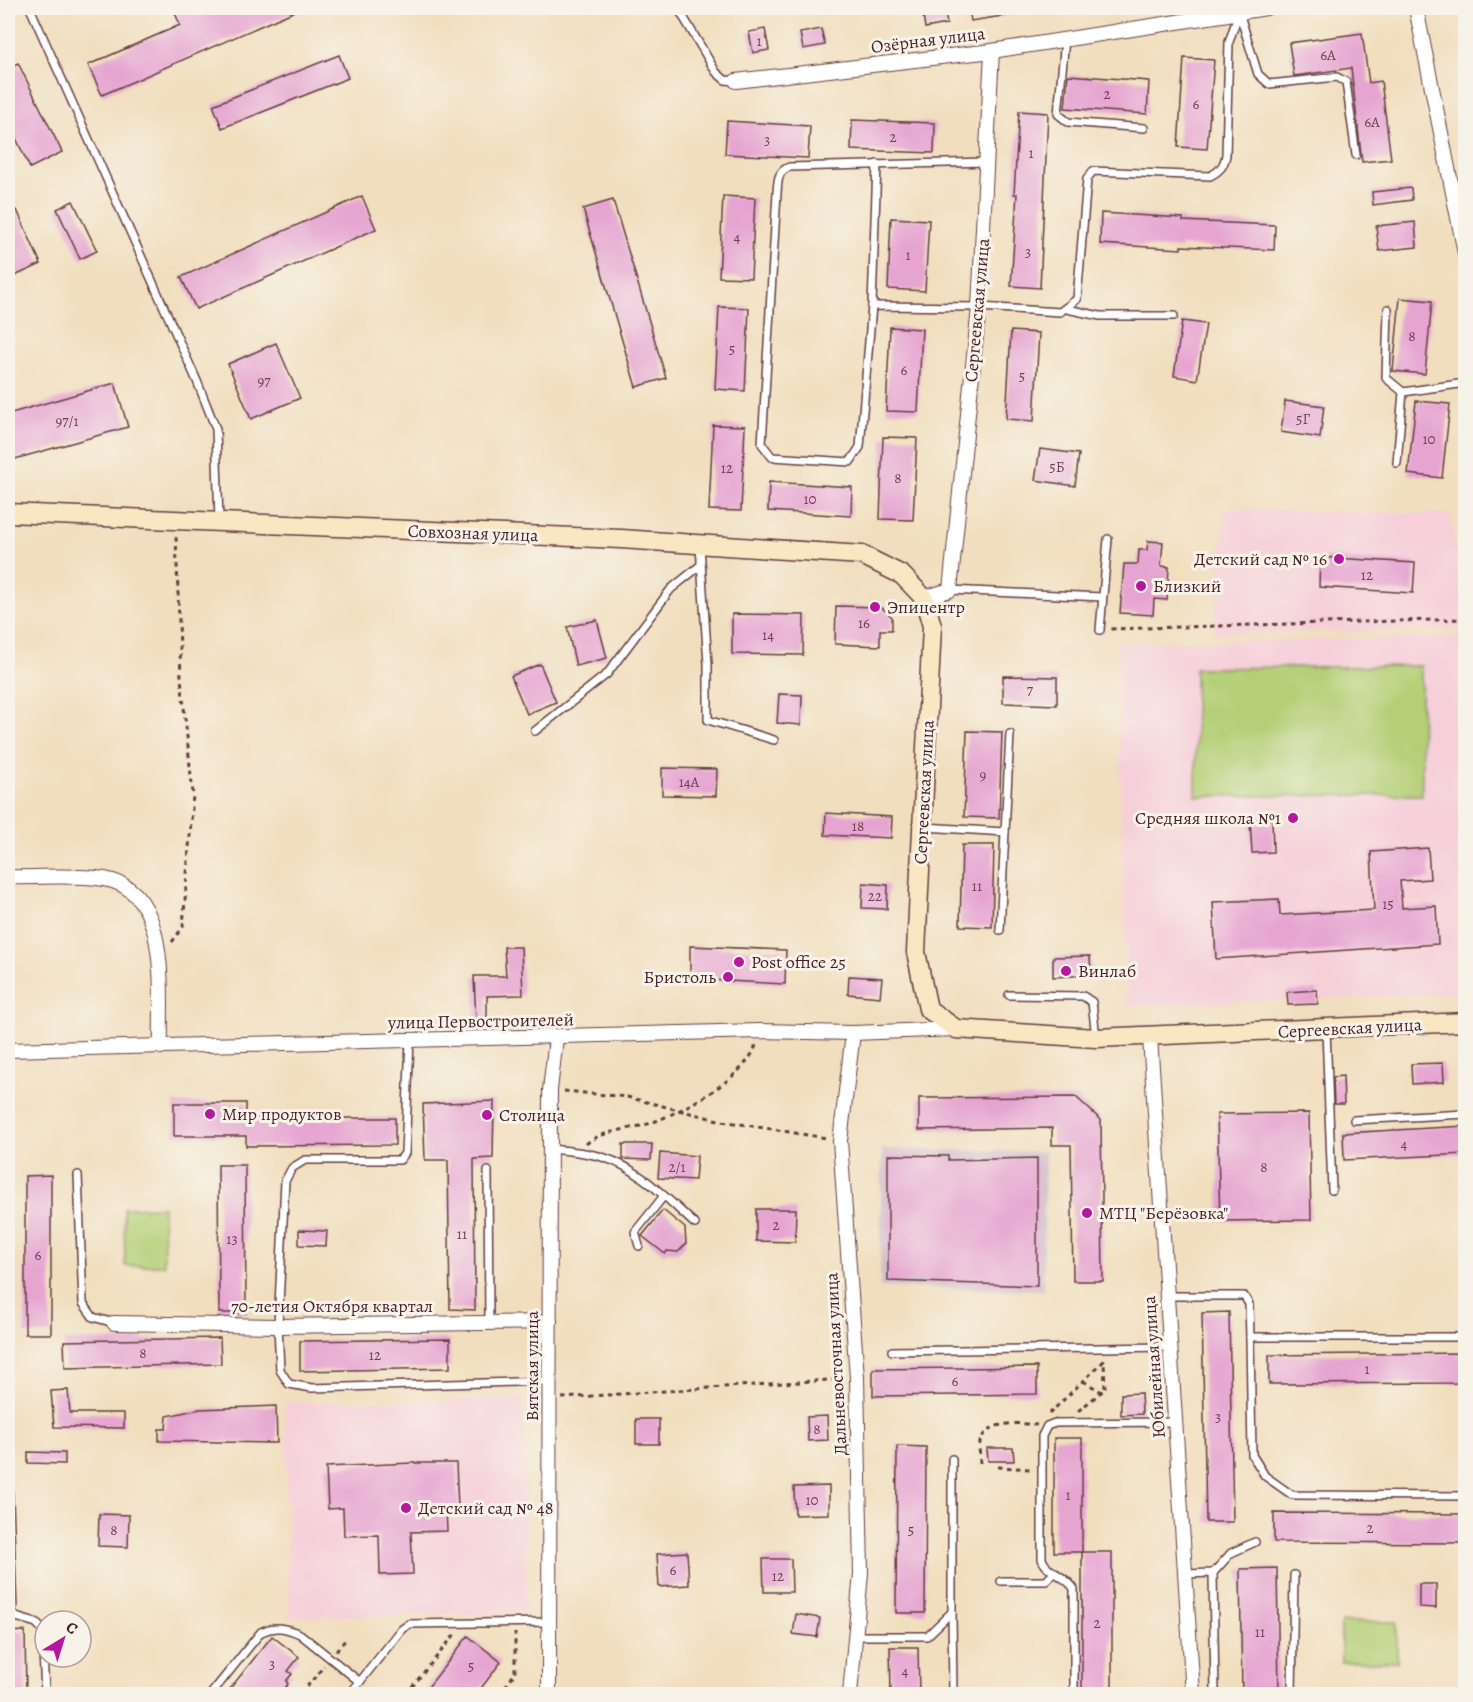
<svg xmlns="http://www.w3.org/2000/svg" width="1473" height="1702" font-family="Alegreya,serif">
  <rect width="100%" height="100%" fill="#f7f3e8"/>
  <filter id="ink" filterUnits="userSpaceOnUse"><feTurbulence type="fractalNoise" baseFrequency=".0167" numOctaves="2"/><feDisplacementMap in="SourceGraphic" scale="12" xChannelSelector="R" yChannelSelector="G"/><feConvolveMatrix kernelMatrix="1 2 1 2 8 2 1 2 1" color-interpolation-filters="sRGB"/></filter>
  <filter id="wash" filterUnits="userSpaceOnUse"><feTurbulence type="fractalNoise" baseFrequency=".008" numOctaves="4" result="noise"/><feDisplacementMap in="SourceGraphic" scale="24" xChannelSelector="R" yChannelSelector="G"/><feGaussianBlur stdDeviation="1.35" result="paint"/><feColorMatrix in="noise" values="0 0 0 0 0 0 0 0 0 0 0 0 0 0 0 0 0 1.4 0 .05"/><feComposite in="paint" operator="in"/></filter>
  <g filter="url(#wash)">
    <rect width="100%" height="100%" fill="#f1debe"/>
    <g fill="#f6cfd9">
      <path d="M1225,509L1450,514L1465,605V629L1214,633Z"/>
      <path d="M1465,637V993L1126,1006L1117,643Z"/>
      <path d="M523,1399L527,1613L289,1617L285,1403Z"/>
    </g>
    <path fill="#d1bdcb" d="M882,1149L1045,1152L1043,1290L880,1287Z"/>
    <g fill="#b4cf76" stroke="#7f7750" stroke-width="1.5">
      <path d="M1421,666L1422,795L1196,796L1195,668Z"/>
      <path d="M163,1207L164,1265L125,1266L124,1208Z"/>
      <rect x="1341" y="1622" width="56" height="40"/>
    </g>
    <g id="blocks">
      <g fill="#e6a5d1">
        <path d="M173,8H202L204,12L215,8H302L102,95L88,65L180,25Z"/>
        <path d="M922,8H944L947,24L925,28Z"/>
        <path d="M969,8H1015V14L971,21Z"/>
        <path d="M765,29L769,50L753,53L749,32Z"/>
        <path d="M821,29L825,45L803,49L800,33Z"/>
        <path d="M1362,33L1369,83L1381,81L1391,159L1362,162L1351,68L1294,76L1289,43Z"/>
        <path d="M339,55L348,78L222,128L213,105Z"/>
        <path d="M1184,58L1214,60L1207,149L1178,147Z"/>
        <path d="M18,63L62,152L30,168L8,121V68Z"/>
        <path d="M1068,75L1149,81L1147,114L1065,108Z"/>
        <path d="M1019,111L1048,113L1040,288L1011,286L1017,194H1014Z"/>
        <path d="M852,120L935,123L934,153L851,150Z"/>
        <path d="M727,121L810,126L808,158L725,154Z"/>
        <path d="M1411,188L1412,200L1373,205L1372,192Z"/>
        <path d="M362,196L376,229L196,309L181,277Z"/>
        <path d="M723,196L755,198L751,278L719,277Z"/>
        <path d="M613,200L666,378L636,387L583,209Z"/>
        <path d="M73,201L97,251L80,259L57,209Z"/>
        <path d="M17,210L41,264L8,279V214Z"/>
        <path d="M1101,213L1183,218V221L1275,225L1274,250L1181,246V249L1100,244Z"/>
        <path d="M891,218L929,220L925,291L888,289Z"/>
        <path d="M1415,222L1417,247L1379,251L1376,226Z"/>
        <path d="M1400,298L1432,301L1425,374L1393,371Z"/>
        <path d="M719,307L749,308L745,391L715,389Z"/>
        <path d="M1182,321L1206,324L1197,380L1174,376Z"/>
        <path d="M890,327L922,329L918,412L886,411Z"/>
        <path d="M1011,331L1039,333L1034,421L1006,419Z"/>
        <path d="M276,343L300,398L251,419L228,364Z"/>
        <path d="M115,383L128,427L8,461V414Z"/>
        <path d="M1285,401L1324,406L1320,438L1281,432Z"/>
        <path d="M1416,401L1450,404L1442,478L1408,474Z"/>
        <path d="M713,425L745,426L741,511L709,510Z"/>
        <path d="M883,437L917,438L913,520L880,519Z"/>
        <path d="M1040,449L1079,454L1075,486L1035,480Z"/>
        <path d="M769,482L852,487L851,516L768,511Z"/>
        <path d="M1148,541L1163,542L1161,566L1169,567L1167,600L1154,599L1153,615L1120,613L1124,564H1138L1139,550H1147Z"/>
        <path d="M1320,557L1415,563L1413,593L1319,587Z"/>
        <path d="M836,606L881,607L892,617V630H880V646L835,644Z"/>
        <path d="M732,614L804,615L803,655L732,654Z"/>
        <path d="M597,620L607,658L576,666L567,627Z"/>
        <path d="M540,664L556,702L527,714L511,676Z"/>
        <path d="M1003,676L1057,677V705L1003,703Z"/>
        <path d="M779,694L802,695L801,725L777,723Z"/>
        <path d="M967,731L1002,732L999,818L964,817Z"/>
        <path d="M662,768L717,769L716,796L662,795Z"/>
        <path d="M826,813L892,817L891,838L825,835Z"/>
        <path d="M1272,819L1273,852L1252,853L1250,820Z"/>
        <path d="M962,845H994L992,927L960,926Z"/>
        <path d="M1428,848L1430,879L1400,881L1402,908L1436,906L1438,944L1216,959L1213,902L1279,899L1280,915L1374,910L1371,852Z"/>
        <path d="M863,883L888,885L887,909L862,908Z"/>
        <path d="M690,946L786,950L785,984L690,979Z"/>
        <path d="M504,947H521L523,995L487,996V1024H476L474,976H506Z"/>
        <path d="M1090,956L1091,975L1053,977V957Z"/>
        <path d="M849,976L882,978L880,997L848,994Z"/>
        <path d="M1317,990L1318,1004L1288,1005L1287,992Z"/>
        <path d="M1443,1063L1444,1082L1412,1084L1411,1064Z"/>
        <path d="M1343,1076L1344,1104H1334L1333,1077Z"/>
        <path d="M1076,1097L1101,1120L1103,1281H1073L1071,1145H1052V1128L919,1130V1098Z"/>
        <path d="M494,1101L493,1158L474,1159L475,1310L450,1309L448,1160H425L423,1104Z"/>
        <path d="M174,1103H246V1118H395V1145L246,1146V1136H174Z"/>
        <path d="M1309,1113L1311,1220L1220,1221L1217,1114Z"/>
        <path d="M1466,1126V1154L1344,1160L1343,1133Z"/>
        <path d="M623,1144H652L651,1160L623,1159Z"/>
        <path d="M660,1153L697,1156L695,1180L658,1178Z"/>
        <path d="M888,1155L948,1156V1160L1037,1158V1286L888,1281Z"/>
        <path d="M218,1165H245L246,1313H219Z"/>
        <path d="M51,1175V1334H25V1176Z"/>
        <path d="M756,1209H796L795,1242L756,1241Z"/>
        <path d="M663,1210L685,1228L686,1244L678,1252L667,1251L665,1254L642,1236Z"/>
        <path d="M299,1230L327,1231L326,1246L299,1245Z"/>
        <path d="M1229,1312L1233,1522H1206L1202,1313Z"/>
        <path d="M220,1338L221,1364L65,1368L64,1341Z"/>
        <path d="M450,1339V1368L300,1371V1341Z"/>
        <path d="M1466,1353V1383L1269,1384V1355Z"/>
        <path d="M1037,1367V1394L873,1396V1369Z"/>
        <path d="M68,1390L70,1413H124V1428L54,1427L51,1391Z"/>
        <path d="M1141,1393L1142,1414L1121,1415V1394Z"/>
        <path d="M276,1406L277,1443L159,1441V1429H166L167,1416L200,1409Z"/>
        <path d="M827,1416L828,1440L808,1441L807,1417Z"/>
        <rect x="636" y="1419" width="23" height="25"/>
        <rect x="1054" y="1438" width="28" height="114"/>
        <path d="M897,1446L926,1447L925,1613H896Z"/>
        <path d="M987,1448H1013L1014,1461H988Z"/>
        <path d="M28,1452L65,1453V1464L28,1463Z"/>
        <path d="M412,1463H456L458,1508L446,1509L447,1531L411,1532L413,1574L380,1575L379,1535L344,1536L343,1508L328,1509L326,1467Z"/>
        <path d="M829,1486V1514L795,1515L794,1487Z"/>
        <path d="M1274,1513L1466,1514V1543L1274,1542Z"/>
        <path d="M99,1514L129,1515L128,1547L98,1546Z"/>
        <path d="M687,1552L689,1585L659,1587L657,1554Z"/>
        <rect x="1082" y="1552" width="30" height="143"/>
        <path d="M763,1559H791L792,1592H764Z"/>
        <path d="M1277,1568L1279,1695H1242L1240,1569Z"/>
        <path d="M1419,1584H1436V1608L1419,1607Z"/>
        <path d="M796,1614L820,1618L817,1637L793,1634Z"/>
        <path d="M25,1631L26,1695H8V1632Z"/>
        <path d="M272,1636L299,1657L288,1671L292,1674L286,1681L288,1684L280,1695H225Z"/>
        <path d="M468,1636L501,1662L485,1683L476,1695H422Z"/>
        <path d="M890,1647H918L919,1695H891Z"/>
      </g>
    </g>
  </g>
  <g filter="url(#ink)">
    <use href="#blocks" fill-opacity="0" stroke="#633c41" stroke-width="1.5"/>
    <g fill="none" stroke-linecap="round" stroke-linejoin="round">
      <g stroke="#633c41" stroke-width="10">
        <g id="service">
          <path d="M30,8L197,381L216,429L219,521"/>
          <path d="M678,8L716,72L725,80L736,81"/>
          <path d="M1239,12L1258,74L1269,84L1337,77L1346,82L1356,155"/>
          <path d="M1065,39L1058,114L1068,122L1144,128"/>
          <path d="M988,162L789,167C777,172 778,181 777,193L762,444L772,457L850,462L860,447L872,306L979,307L1060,312L1077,299L1087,179L1093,171L1210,176C1220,171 1224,166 1226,155L1229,42L1239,12"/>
          <path d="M872,306L877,164"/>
          <path d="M1067,309L1100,316H1174"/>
          <path d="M1388,309L1386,378L1403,392L1466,383"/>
          <path d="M1397,463L1403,392"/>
          <path d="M700,547L708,664V720L774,740"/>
          <path d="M950,590L1102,597"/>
          <path d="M1100,630L1108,539"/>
          <path d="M535,731L607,674L671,589L701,565"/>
          <path d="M925,827L1005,832"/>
          <path d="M1000,930L1010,734"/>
          <path d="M1009,995L1083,996L1092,1002L1096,1038"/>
          <path d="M1326,1030L1332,1190"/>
          <path d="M410,1041L405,1153L400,1160H305L292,1168L285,1181L278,1326L280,1370L289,1384L312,1388L549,1381"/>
          <path d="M1354,1120L1466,1114"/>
          <path d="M550,1149C568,1151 588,1152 605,1158C639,1168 669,1201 695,1224"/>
          <path d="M488,1171L489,1323"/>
          <path d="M78,1175L83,1303L93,1317L114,1323"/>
          <path d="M639,1246L635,1232L663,1197"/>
          <path d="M1167,1296H1244L1249,1304L1250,1337"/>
          <path d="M1466,1337H1250L1252,1455L1265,1476L1292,1495L1466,1496"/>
          <path d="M892,1351L1170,1347"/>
          <path d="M8,1474L13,1612L16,1617L36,1623L42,1629L45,1694"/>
          <path d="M1213,1573L1231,1553L1255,1542"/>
          <path d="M1185,1574L1213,1573L1215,1694"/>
          <path d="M1001,1581H1046L1055,1572"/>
          <path d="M952,1612L953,1694"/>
          <path d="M855,1636H927L952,1612V1459"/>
          <path d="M211,1694L261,1632C275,1625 286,1628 300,1634L360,1682"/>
          <path d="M350,1694L402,1629L409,1624L549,1622"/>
          <path d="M1074,1694V1589C1067,1576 1047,1573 1042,1559V1436L1047,1426L1055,1423L1175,1422"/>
          <path d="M1292,1694L1294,1575"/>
        </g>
      </g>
      <g stroke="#633c41" stroke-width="16">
        <g id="minor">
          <path d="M1416,8L1466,258"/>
          <path d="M736,81L992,51L1266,8"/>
          <path d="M924,598L950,590L979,307L992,51"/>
          <path d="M8,877C39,878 73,874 104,879C173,889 159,996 161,1047"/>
          <path d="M1150,1037L1193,1694"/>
          <path d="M8,1050L760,1031L853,1033L956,1029"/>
          <path d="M114,1323L278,1326L550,1322"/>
          <path d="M549,1694L550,1090L556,1038"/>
          <path d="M850,1694L861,1573L857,1378L840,1141L853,1033"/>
        </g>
      </g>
      <g stroke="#633c41" stroke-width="21">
        <path id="secondary" d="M8,513L621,539L862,555L902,575L924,598L932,626L916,952L928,1009L956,1029L1096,1038L1466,1022"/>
      </g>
      <g stroke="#633c41" stroke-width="3" stroke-dasharray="4.5 4.5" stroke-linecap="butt">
        <path d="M1111,629L1466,619"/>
        <path d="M172,942L183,927L193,795L181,678L176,536"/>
        <path d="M564,1091L627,1097L722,1121L826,1138"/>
        <path d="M586,1144C606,1128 632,1131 656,1121C686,1109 746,1077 756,1045"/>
        <path d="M1083,1381L1102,1392"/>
        <path d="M562,1398L843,1379"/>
        <path d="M1078,1411L1105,1389L1104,1360"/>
        <path d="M1049,1414L1107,1358"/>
        <path d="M980,1463C980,1456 978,1446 981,1439C990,1420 1020,1423 1037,1425"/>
        <path d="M998,1467L1031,1469"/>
        <path d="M336,1651L346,1639"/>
        <path d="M301,1694L324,1666"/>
        <path d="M406,1694L456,1633"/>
        <path d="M500,1694L515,1673V1633"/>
      </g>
      <use href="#service" stroke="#fff" stroke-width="7"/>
      <use href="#minor" stroke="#fff" stroke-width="14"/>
      <use href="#secondary" stroke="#f9e7c3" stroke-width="18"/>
    </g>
  </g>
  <g fill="#b5179e" stroke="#f7f3e8" stroke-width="2">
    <circle cx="1339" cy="559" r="6"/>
    <circle cx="1141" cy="586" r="6"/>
    <circle cx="875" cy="607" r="6"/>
    <circle cx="1293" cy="818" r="6"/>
    <circle cx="739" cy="962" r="6"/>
    <circle cx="1066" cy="971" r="6"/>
    <circle cx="728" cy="977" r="6"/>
    <circle cx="210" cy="1114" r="6"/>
    <circle cx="487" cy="1115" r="6"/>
    <circle cx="1087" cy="1213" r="6"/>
    <circle cx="406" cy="1508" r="6"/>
  </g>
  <g text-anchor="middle" stroke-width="6" stroke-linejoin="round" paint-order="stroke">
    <g font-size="15" fill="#714054">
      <text x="759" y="46">1</text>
      <text x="1328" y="60">6А</text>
      <text x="1107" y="99">2</text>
      <text x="1196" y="109">6</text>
      <text x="1372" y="127">6А</text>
      <text x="893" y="142">2</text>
      <text x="767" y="145">3</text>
      <text x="1031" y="158">1</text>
      <text x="737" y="242">4</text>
      <text x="1028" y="257">3</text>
      <text x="908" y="260">1</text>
      <text x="1412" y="341">8</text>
      <text x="732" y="354">5</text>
      <text x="904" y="375">6</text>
      <text x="1022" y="381">5</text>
      <text x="264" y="386">97</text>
      <text x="1303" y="424">5Г</text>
      <text x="67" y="426">97/1</text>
      <text x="1429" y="444">10</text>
      <text x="1057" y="472">5Б</text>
      <text x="727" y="473">12</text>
      <text x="898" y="483">8</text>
      <text x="810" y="504">10</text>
      <text x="1367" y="580">12</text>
      <text x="864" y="628">16</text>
      <text x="768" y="640">14</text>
      <text x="1030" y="695">7</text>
      <text x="983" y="780">9</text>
      <text x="689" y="787">14А</text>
      <text x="858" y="831">18</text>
      <text x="977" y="891">11</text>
      <text x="875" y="901">22</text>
      <text x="1388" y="909">15</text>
      <text x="1404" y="1149">4</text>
      <text x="677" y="1172">2/1</text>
      <text x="1264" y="1172">8</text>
      <text x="776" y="1230">2</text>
      <text x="462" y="1239">11</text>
      <text x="232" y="1244">13</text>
      <text x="38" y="1260">6</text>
      <text x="143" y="1358">8</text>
      <text x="375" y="1360">12</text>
      <text x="1367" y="1374">1</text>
      <text x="955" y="1386">6</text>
      <text x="1218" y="1422">3</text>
      <text x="817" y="1434">8</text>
      <text x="1068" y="1500">1</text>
      <text x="812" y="1505">10</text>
      <text x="1370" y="1533">2</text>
      <text x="114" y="1535">8</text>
      <text x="911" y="1535">5</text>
      <text x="673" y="1575">6</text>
      <text x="778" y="1581">12</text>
      <text x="1097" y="1628">2</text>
      <text x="1260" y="1637">11</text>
      <text x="272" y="1669">3</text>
      <text x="471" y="1671">5</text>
      <text x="905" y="1676">4</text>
    </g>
    <g font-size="18" fill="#4a1f2b" stroke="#f7f3e8">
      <text transform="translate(928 40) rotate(-7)" y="6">Озёрная улица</text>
      <text transform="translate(977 310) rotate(-85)" y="6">Сергеевская улица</text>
      <text transform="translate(473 533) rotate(2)" y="6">Совхозная улица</text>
      <text transform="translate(924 792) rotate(-87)" y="6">Сергеевская улица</text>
      <text transform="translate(481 1021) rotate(-1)" y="6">улица Первостроителей</text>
      <text transform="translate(1350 1028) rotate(-3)" y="6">Сергеевская улица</text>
      <text x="332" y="1312">70-летия Октября квартал</text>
      <text transform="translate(836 1364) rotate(-93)" y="6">Дальневосточная улица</text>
      <text transform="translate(532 1366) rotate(-90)" y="6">Вятская улица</text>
      <text transform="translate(1154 1367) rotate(-94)" y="6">Юбилейная улица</text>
    </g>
    <g font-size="18" fill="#4a1f2b" stroke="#f7f3e8" text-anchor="start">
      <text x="1327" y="565" text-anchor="end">Детский сад № 16</text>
      <text x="1153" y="592">Близкий</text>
      <text x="887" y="613">Эпицентр</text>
      <text x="1281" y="824" text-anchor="end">Средняя школа №1</text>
      <text x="751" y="968">Post office 25</text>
      <text x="1078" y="977">Винлаб</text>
      <text x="716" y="983" text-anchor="end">Бристоль</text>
      <text x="222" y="1120">Мир продуктов</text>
      <text x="499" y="1121">Столица</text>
      <text x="1099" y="1219">МТЦ "Берёзовка"</text>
      <text x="418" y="1514">Детский сад № 48</text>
    </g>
  </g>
  <rect width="1473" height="1702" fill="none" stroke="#f7f3e8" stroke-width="30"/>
  <g transform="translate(63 1639) rotate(38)"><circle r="28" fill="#f7f3e8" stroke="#b29e9c" stroke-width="1.5"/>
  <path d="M0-4.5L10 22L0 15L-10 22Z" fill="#b5179e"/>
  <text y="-9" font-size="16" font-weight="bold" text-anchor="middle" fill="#4a1f2b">С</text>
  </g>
</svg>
